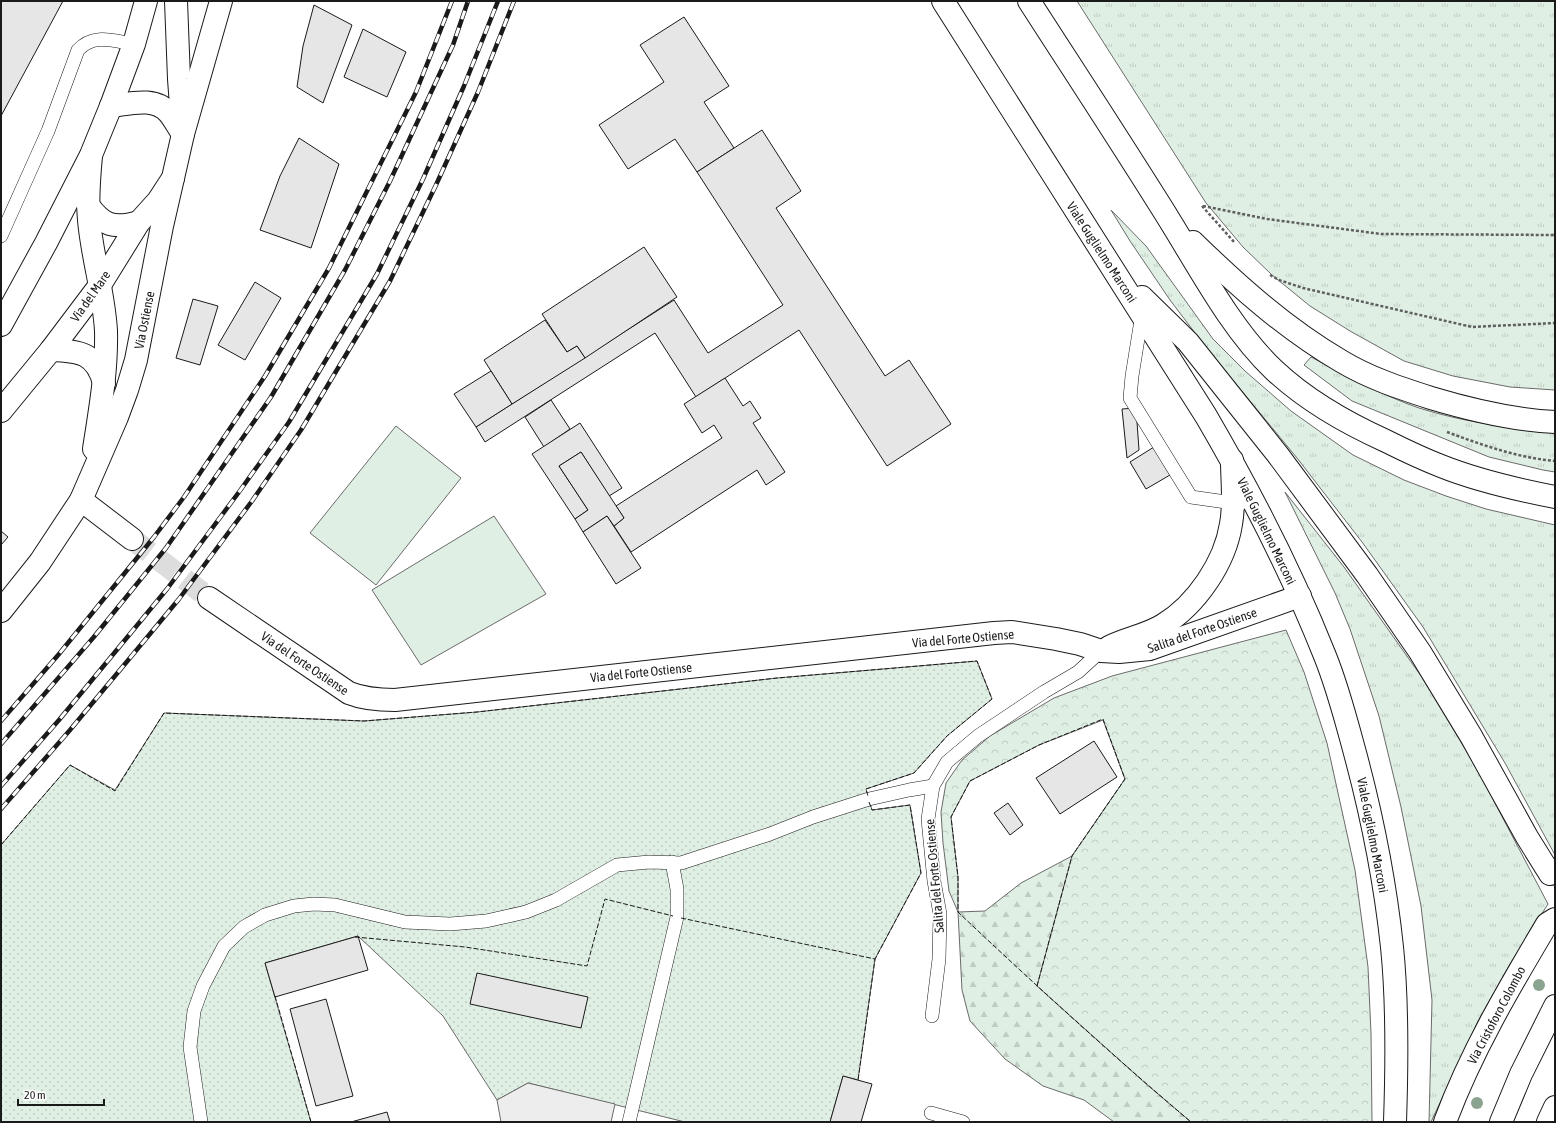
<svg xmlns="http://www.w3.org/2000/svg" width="1556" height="1123" font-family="'Asap Condensed',sans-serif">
  <defs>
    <pattern id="grass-tufts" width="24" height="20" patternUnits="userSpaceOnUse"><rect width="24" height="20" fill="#e0efe3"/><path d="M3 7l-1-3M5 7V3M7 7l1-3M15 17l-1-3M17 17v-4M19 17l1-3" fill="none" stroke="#c0ccc2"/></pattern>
    <pattern id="forest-firs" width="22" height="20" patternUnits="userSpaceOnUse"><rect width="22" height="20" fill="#e0efe3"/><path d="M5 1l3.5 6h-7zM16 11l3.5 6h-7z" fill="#c0ccc2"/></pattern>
    <pattern id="park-crowns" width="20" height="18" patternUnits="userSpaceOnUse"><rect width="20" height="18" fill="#e0efe3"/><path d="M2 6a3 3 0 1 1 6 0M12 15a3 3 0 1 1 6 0" fill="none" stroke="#c0ccc2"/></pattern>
    <pattern id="garden-dots" width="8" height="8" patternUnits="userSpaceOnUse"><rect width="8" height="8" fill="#e0efe3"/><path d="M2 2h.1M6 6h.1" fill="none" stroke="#c0ccc2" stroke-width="1.8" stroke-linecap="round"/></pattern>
  </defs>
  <rect width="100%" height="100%" fill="#fff"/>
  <g fill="url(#grass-tufts)" stroke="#6a6a6a">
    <path d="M1077,1H1555V390L1510,387L1453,376L1404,361L1350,331L1310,306L1272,275L1243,247L1206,203Z"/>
    <path d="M1111,210L1146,246L1213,339L1245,371L1291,411L1353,455L1404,480L1446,496L1486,509L1555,525V855L1505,763L1423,627L1362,542L1297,458L1208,350L1170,300L1130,241Z"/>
    <path d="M1311,357C1346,375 1381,395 1419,408C1463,422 1509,428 1555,433V472L1543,470L1489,457L1352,401L1304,365Z"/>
    <path d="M1285,492L1344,567L1421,676L1476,767L1548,904L1510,964L1478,1021L1431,1122H1429L1432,1000L1421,906L1401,807L1379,716L1350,629L1335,593Z"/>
  </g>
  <path fill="url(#forest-firs)" stroke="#6a6a6a" d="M1103,719L1352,1122H1114L1084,1100L1043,1086L1005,1059L970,1021L962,990L958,912L985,911L1021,883L1072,856L1125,779Z"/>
  <path fill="url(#park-crowns)" stroke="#6a6a6a" d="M1286,630L1304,672L1327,743L1355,870L1368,967L1371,1033L1372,1122H1191L1145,1083L1037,986L1072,856L1125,779L1103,720L1039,745L970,781L951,817L958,877V912L949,891L943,843L941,812L946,783L962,760L990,736L1054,698L1112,676Z"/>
  <path fill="url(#garden-dots)" stroke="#6a6a6a" d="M977,661L992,699L947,736L914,773L866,789L872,810L910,805L921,873L875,959L858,1080L843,1076L830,1122H685L528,1083L497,1100L443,1016L358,936L265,963L311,1122H1V845L70,765L115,790L164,713L364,721L477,712L777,678Z"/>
  <g fill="#e0efe3" stroke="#6a6a6a">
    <path d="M396,426L461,478L376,585L310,533Z"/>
    <path d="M494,516L546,594L421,665L372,590Z"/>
  </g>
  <path fill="#ededed" stroke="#6a6a6a" d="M528,1083L615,1104L611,1122H501L497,1100Z"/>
  <g fill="#e6e6e6" stroke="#1a1a1a">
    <path d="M1,1H63L1,116Z"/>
    <path d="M314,5L352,25L323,103L297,87L303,46Z"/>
    <path d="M684,17L729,86L704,102L734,148L697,172L675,139L628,169L599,125L664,82L640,45Z"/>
    <path d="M363,29L406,52L387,97L344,77Z"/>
    <path d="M762,130L801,191L776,208L885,376L909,360L951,424L887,466L799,330L696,397L655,333L485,442L476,427L674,300L708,353L783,305L697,172Z"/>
    <path d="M299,138L339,164L311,248L260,230L280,176Z"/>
    <path d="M644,247L677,297L585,358L577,346L567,352L542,314Z"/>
    <path d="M255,282L281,298L245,360L218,345Z"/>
    <path d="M193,299L218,306L200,365L176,358Z"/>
    <path d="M545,320L567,352L577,346L585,358L512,404L484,360Z"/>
    <path d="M491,371L512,404L476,427L454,394Z"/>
    <path d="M725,378L743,406L750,401L761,418L753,423L785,472L766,485L757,470L631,552L614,526L624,518L616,506L722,438L714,425L702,433L684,404Z"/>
    <path d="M551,400L570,429L544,447L525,417Z"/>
    <path d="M1136,408L1139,450L1127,458L1122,409Z"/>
    <path d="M580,423L622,488L609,496L581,452L559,466L588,510L575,519L532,454Z"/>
    <path d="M1154,447L1170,475L1146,489L1130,462Z"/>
    <path d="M581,452L624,518L614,526L607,516L583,532L575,519L588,510L559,466Z"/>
    <path d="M607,516L641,568L616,584L583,532Z"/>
    <path d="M1,531L8,537L1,545Z"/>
    <path d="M1094,741L1117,777L1060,814L1036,778Z"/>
    <path d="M1008,803L1023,825L1010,835L994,813Z"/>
    <path d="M358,936L368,970L275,997L265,963Z"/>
    <path d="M477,973L588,997L581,1028L470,1004Z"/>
    <path d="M326,999L353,1096L316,1106L290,1009Z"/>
    <path d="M843,1076L872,1084L861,1122H830Z"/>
    <path d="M387,1112L390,1122H351Z"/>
  </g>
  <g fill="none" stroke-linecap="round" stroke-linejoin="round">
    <path stroke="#ddd" stroke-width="22" stroke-dasharray="22 11" stroke-linecap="butt" d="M132,539L209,598"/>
    <g stroke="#1a1a1a" stroke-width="14">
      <g id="service">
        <path d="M1,236L48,131L78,50C94,33 113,41 134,44"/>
        <path d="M1142,314L1132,376L1130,398L1191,497L1240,504"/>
        <path d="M932,1016L939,959L940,914L934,881L928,819L933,786L947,762L978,736L1044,692L1078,672L1101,651"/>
        <path d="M931,1113L963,1122"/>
        <path d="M201,1122L190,1047L194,1011L203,986L224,946L244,927L265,915L294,906L314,904L335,905L405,922L450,924L486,921L526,912L556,900L617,865L649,862L681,863L770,834L813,817L869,799L909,790L933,786"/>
        <path d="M629,1122L677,917V889L672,862"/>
      </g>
    </g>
    <g stroke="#1a1a1a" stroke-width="24">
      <g id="minor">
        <path d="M81,500L132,539"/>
        <path d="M209,598L349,693C364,699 379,700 395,700L994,633L1012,632L1056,639L1080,644L1101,651L1119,652L1150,649L1300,596"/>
        <path d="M1109,647C1127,638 1147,635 1163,625C1196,605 1225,563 1231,524C1235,503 1232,482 1232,460"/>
      </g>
    </g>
    <g stroke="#1a1a1a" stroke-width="24">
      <g id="tertiary">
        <path d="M111,106C129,104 155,96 169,113C174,119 178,127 183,134"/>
        <path d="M88,205C103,226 114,229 139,222"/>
        <path d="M51,350C80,351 96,353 104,383"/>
      </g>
    </g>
    <g stroke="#1a1a1a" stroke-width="24">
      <g id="secondary">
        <path d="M91,156C89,177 87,198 89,220C92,257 104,293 106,331C107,371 100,410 94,449"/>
        <path d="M1,611L40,562L81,500L117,417L127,390L136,360L162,226L173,178"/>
      </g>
    </g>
    <g stroke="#1a1a1a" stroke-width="24">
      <g id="primary">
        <path d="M176,1L179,79L182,119"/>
        <path d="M943,1L1206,416C1251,493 1292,573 1325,656C1338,688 1346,720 1355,753C1372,816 1385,881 1392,947C1398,1005 1397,1064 1395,1122"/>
        <path d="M1029,1C1076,74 1124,147 1170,221C1201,271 1232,330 1274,370C1307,401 1346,423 1386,441C1404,450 1423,459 1441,466C1476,480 1519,490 1555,497"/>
        <path d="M1193,242C1238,286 1286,329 1341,361C1369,378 1400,388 1431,398C1471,410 1513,420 1555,422"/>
        <path d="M1142,297L1188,342L1227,391L1278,455L1367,575L1420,652L1471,736L1527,837L1550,874"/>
        <path d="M1,325L46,243L91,155L111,106L134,44L146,1"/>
        <path d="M1,411L51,350L100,285L139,222L158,201L173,178L183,134L221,1"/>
        <path d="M1445,1122C1471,1052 1509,988 1547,924L1555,919"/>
        <path d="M1501,1122L1521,1074L1555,1006"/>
        <path d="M1548,1122L1555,1107"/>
      </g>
    </g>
    <g stroke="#5f5f5f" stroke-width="2.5" stroke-dasharray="3 2" stroke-linecap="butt">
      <path d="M1202,206L1235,243"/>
      <path d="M1203,206L1267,219L1381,234L1555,235"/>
      <path d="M1270,275L1279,280L1303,288L1472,327L1555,323"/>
      <path d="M1447,432C1482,445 1519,458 1555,461"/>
    </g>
    <use href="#service" stroke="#fff" stroke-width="13"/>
    <use href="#minor" stroke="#fff" stroke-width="22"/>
    <use href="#tertiary" stroke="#fff" stroke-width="22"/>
    <use href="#secondary" stroke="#fff" stroke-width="22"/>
    <use href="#primary" stroke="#fff" stroke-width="22"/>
    <g stroke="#1a1a1a" stroke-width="4.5">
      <g id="rail">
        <path d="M1,721L59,654L154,537L184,497L265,376L329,268L416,92L452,1"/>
        <path d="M1,744L93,638L166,548L271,397L345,270L390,181L453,45L468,1"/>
        <path d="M1,786L59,720L167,589L239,492L289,422L377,274L423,179L464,86L498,1"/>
        <path d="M1,809L70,730L179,599L252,501L301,430L390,281L436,185L478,92L514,1"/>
      </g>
    </g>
    <use href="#rail" stroke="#fff" stroke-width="3" stroke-dasharray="9" stroke-linecap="butt"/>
    <g stroke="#1a1a1a" stroke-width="1" stroke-dasharray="5 2" stroke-linecap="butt">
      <path d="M869,802L872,810L910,805L921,873L875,959"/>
      <path d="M1,845L70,765L115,791L164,713L364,721L477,712L777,678L977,661L992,699L947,736L914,773L866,789L868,796"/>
      <path d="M681,918L875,959L858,1080"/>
      <path d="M355,937L465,947L587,966L605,899L673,916"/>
      <path d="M1037,986L1072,856L1125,779L1103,719L1039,745L970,781L951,817L958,877V912C1034,984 1111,1054 1191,1122"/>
      <path d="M275,996L311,1122"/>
    </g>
  </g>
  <g fill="#8aa48f">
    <circle cx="1539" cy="985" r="6"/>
    <circle cx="1477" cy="1103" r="6"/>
  </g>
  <g text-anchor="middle" stroke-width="3" stroke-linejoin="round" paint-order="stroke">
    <g font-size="13" fill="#1a1a1a" stroke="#fff">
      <text transform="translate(1102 252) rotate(57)" y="5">Viale Guglielmo Marconi</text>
      <text transform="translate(90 296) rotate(-55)" y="5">Via del Mare</text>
      <text transform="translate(144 320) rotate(-79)" y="5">Via Ostiense</text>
      <text transform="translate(1267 531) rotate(64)" y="5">Viale Guglielmo Marconi</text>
      <text transform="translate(1202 630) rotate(-19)" y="5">Salita del Forte Ostiense</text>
      <text transform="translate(963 638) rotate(-5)" y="5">Via del Forte Ostiense</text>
      <text transform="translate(305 663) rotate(34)" y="5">Via del Forte Ostiense</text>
      <text transform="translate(641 672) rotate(-6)" y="5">Via del Forte Ostiense</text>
      <text transform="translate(1373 835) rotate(79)" y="5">Viale Guglielmo Marconi</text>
      <text transform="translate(934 876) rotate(-95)" y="5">Salita del Forte Ostiense</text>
      <text transform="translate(1496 1015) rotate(-62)" y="5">Via Cristoforo Colombo</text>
    </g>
  </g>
  <rect width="1556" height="1123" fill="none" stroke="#1a1a1a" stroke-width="4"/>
  <path d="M18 1099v6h86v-6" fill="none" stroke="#1a1a1a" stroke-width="2"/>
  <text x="24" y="1099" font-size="12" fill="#1a1a1a" stroke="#ffffff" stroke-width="3" paint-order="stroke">20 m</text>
</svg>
